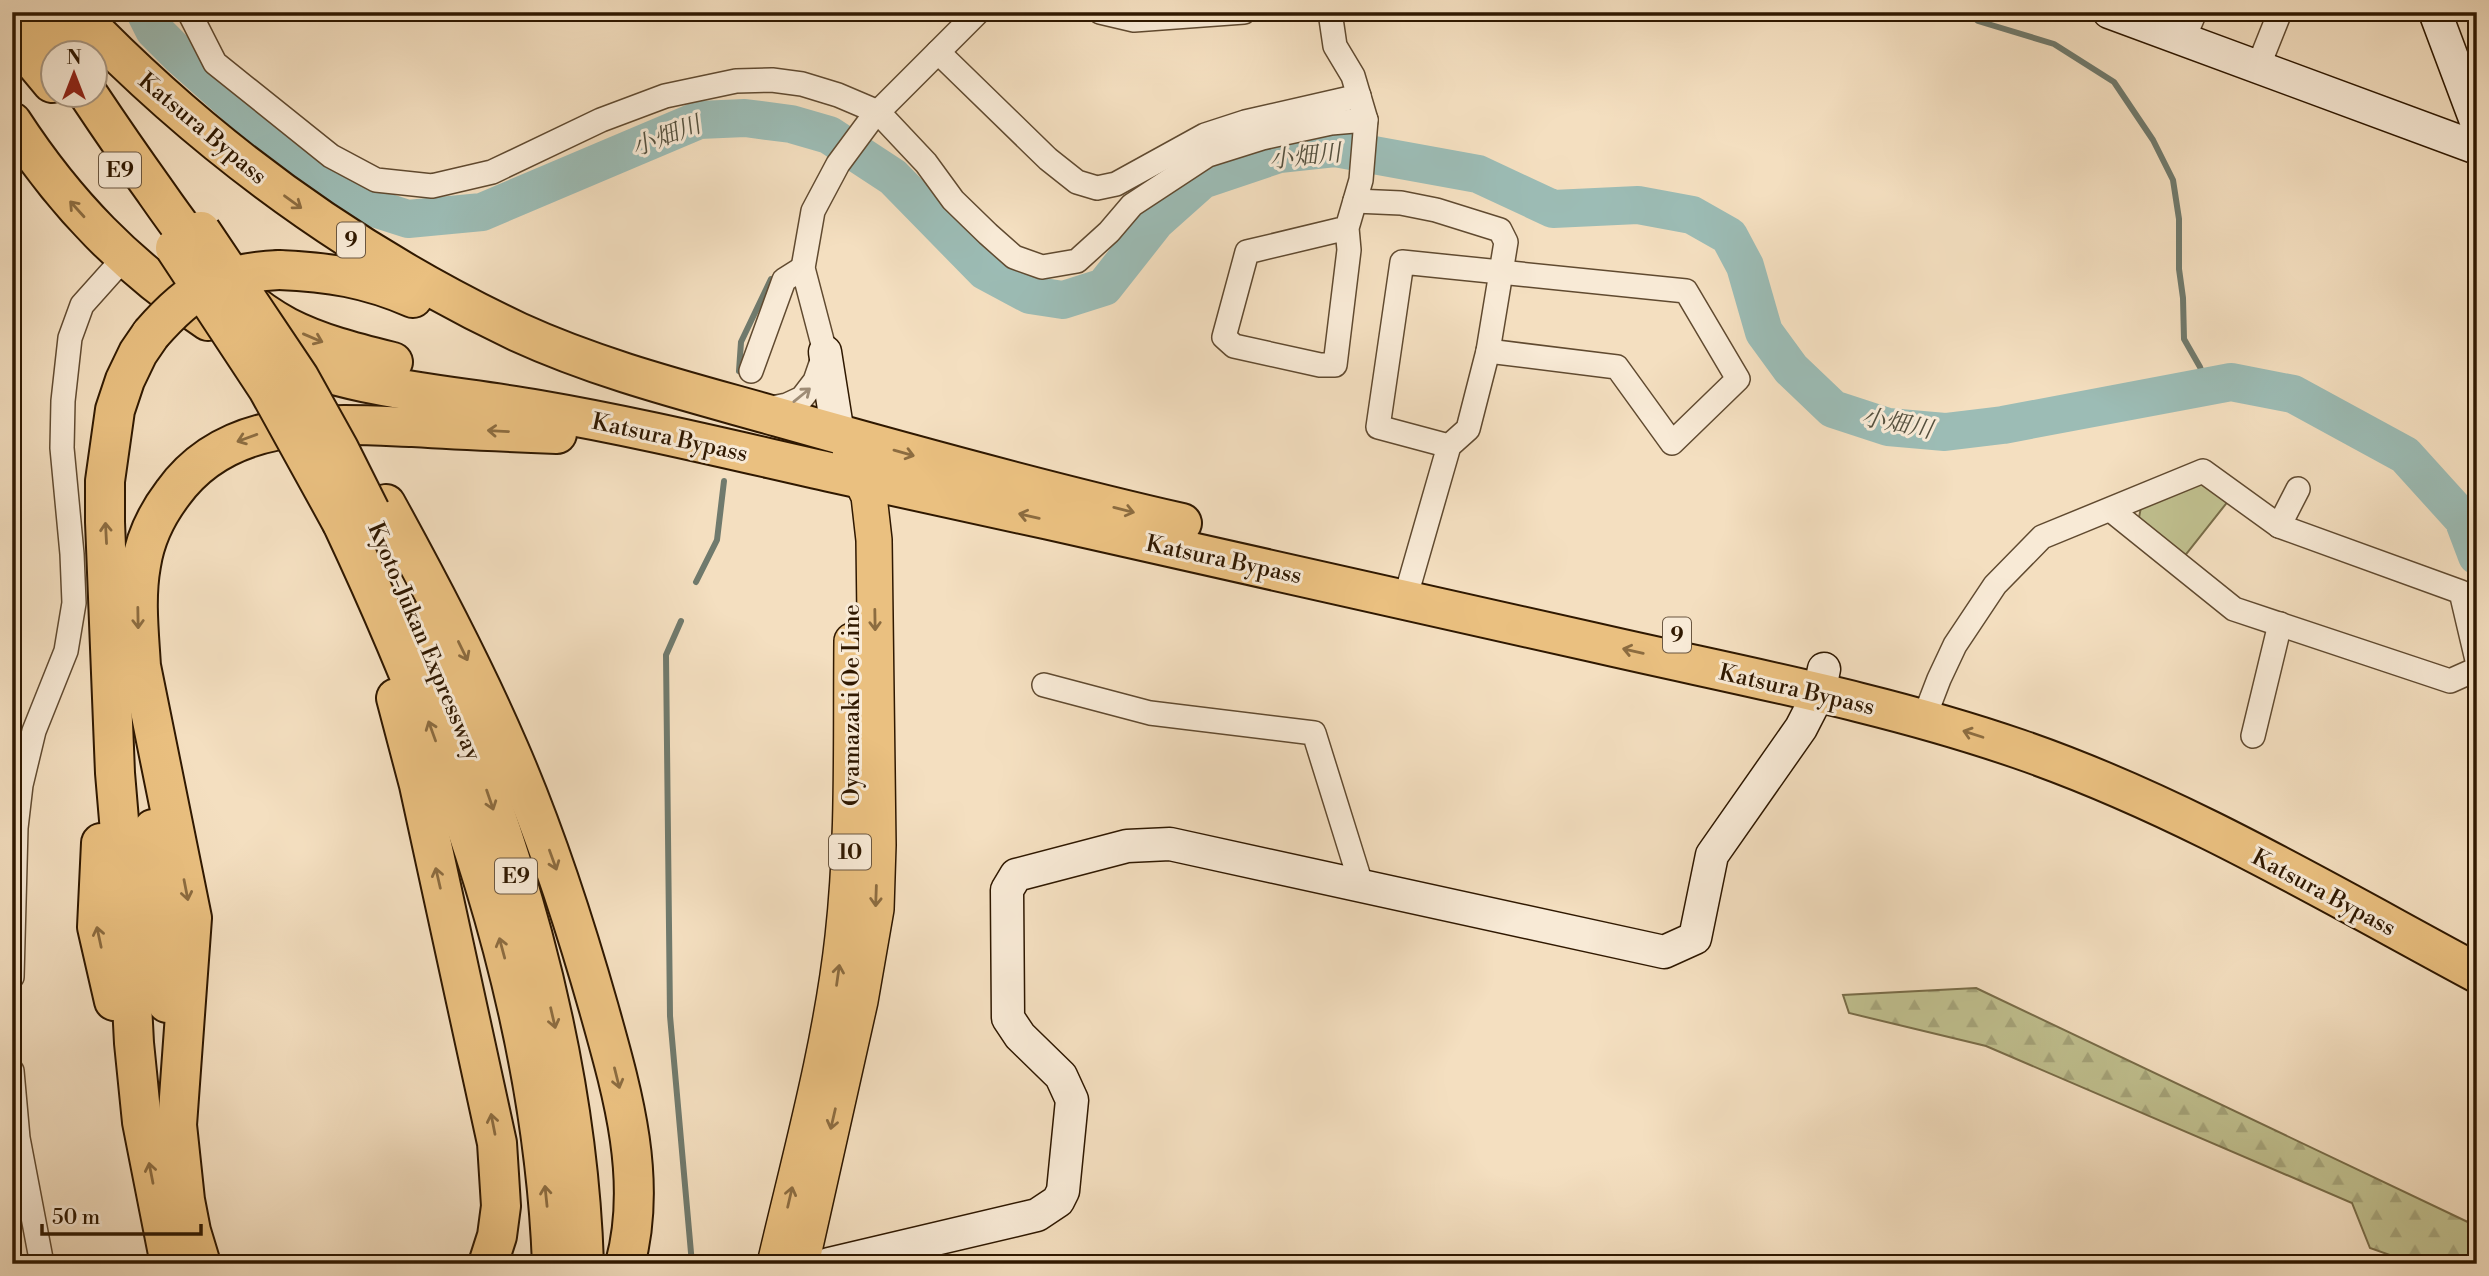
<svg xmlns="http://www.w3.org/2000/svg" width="2489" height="1276" font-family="'Libre Bodoni','Noto Serif JP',serif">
  <defs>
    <pattern id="forest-firs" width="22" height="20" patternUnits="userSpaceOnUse" patternTransform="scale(1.75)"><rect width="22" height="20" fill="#c0c08f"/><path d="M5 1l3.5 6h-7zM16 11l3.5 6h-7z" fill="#a5a47a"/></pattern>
  </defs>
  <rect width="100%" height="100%" fill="#f4dfc0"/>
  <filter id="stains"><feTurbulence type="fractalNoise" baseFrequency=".00286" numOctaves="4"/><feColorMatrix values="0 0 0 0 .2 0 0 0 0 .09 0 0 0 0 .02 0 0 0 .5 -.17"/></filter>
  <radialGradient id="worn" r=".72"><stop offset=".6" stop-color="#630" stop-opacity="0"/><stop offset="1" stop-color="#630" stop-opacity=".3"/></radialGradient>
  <path fill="#c0c08f" stroke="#786c48" stroke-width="2" d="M2188,484L2208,485L2229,500L2183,558L2138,523L2141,507Z"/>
  <path fill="url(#forest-firs)" stroke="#786c48" stroke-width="2" d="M1976,988L2472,1224L2477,1221V1264H2415L2370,1248L2352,1203L1986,1046L1849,1013L1843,995Z"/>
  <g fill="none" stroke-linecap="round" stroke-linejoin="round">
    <g stroke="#707a6d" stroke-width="6">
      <path d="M1967,12L1978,21L2054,44L2114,82L2153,140L2173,180L2179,219V269L2183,298L2184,339L2200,367L2207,385"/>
      <path d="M739,371L741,342L771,279"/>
      <path d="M696,582L717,540L724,481"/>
      <path d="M681,621L666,655L670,1016L692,1264"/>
    </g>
    <path stroke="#9cbcb5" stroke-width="38" d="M145,12L154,30L180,56L324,184L355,202L408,219L482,212L699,120L745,118L791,124L829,135L893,177L985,271L1030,295L1063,300L1104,287L1156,221L1202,180L1279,154L1335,148L1478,174L1553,209L1638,205L1692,215L1729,236L1745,266L1764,332L1791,369L1833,409L1888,427L1945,432L2003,425L2231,382L2293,394L2405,455L2463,519L2477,556"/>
    <g stroke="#604a30" stroke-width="26">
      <g id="street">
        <path d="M189,12L215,63L331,156L376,180L432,186L492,172L601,120L665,96L736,81L772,80L802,84L838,95L878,112L926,163L953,200L988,234L1014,257L1042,267L1077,261L1109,232L1132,205L1208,155L1262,138L1331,123L1366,120"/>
        <path d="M1100,12L1134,20L1244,12"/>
        <path d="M1330,12L1335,46L1353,76L1366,120L1361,180L1347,228L1349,250L1335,365H1320L1234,346L1224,337L1247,252L1347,228"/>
        <path d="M2183,40L2195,12"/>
        <path d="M938,52L1048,159L1077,182L1097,188L1116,184L1205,135L1245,122L1359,96"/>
        <path d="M2258,67L2280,12"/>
        <path d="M1355,201L1401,203L1436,210L1500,230L1506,242L1488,351L1468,429L1449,446L1405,599"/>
        <path d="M751,371L784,280L803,268"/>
        <path d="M767,409L787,405L802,398L815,381L825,352L803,268L813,211L838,164L872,118L978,12"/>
        <path d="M1449,446L1378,427L1402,262L1686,291L1738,379L1672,443L1617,367L1488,351"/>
        <path d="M2111,510L2234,609L2450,681L2477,669"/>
        <path d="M2279,526L2298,489"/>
        <path d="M1044,685L1150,713L1314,733L1362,887"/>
        <path d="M1924,718L1939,679L1955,645L1995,585L2042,537L2203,471L2279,526L2461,592L2477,660"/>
        <path d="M2253,736L2280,624"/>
        <path d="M12,977L16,828L21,785L34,731L66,651L74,603L72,554L62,448L63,401L70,338L82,305L124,258"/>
        <path d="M12,1071L18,1138L42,1264"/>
      </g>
    </g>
    <g stroke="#2f1800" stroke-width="35">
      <g id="secondary">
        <path d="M2109,12L2477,148"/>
        <path d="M2435,12L2477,124"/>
        <path d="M825,352L838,434"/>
        <path d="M829,1264L1037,1215L1058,1201L1063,1191L1072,1100L1061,1076L1020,1036L1008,1018L1007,890L1016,875L1127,846L1170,844L1664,952L1695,938L1712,855L1801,728L1819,693L1824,669"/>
      </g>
    </g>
    <g stroke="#2f1800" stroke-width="38">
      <g id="primary">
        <path d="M775,1264C800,1157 831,1046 843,937C854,839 851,740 852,641"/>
        <path d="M801,1264L860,1001L876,909L878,845L874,540L869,496L850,456"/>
      </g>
    </g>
    <g stroke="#2f1800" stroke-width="42">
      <g id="highway">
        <path d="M32,12L66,52"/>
        <path d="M76,12C204,145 351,253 518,332C601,370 690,392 778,417C912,455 1046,492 1182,523"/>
        <path d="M12,35L52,83"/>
        <path d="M88,94C110,127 132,159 155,191C192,244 228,296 287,327C320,344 357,353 393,362"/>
        <path d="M12,122C66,205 127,267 208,321"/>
        <path d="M279,270C329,272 367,278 413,298"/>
        <path d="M151,334L138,353L125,380L115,410L105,481V522L115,773L128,926L134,1043L142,1122L170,1264"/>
        <path d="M268,352C352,390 449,394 539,410C638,427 736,451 834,473C1087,528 1340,584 1592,642C1735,675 1880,701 2019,749C2179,804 2328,893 2477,973"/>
        <path d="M386,504C430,584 473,665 509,749C546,834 574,921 599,1009C622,1091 648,1179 625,1264"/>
        <path d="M342,523C451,755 542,1005 552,1264"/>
        <path d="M421,621C508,824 577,1041 584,1264"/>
        <path d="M396,698L419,785L497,1143L501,1206L497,1236L488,1264"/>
        <path d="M153,829L167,1003"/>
        <path d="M101,843L97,927L114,1001"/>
        <path d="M201,1264L191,1231L185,1200L177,1125L192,918L141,666C139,633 135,598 141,565C145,539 157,514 173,493C229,415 328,424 413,427C461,430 509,432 557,434"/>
      </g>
    </g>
    <use href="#street" stroke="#f8ead6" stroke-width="23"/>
    <use href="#secondary" stroke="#f8ead6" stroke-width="32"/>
    <use href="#primary" stroke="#eac080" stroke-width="35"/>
    <use href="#highway" stroke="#eac080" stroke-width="38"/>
    <g stroke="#2f1800" stroke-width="42" stroke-linecap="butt">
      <g id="highway-bridge">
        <path d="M201,231L299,377L339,449L370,511"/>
        <path d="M175,248L268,389L342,523"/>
        <path d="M151,334C192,287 218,273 279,270"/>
      </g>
    </g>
    <use href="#highway-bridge" stroke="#eac080" stroke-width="38"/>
  </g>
  <defs><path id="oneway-shaft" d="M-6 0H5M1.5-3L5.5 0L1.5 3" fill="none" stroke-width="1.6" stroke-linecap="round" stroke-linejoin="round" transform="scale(1.75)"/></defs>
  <g stroke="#8c6c40">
    <use href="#oneway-shaft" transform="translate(293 202) rotate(36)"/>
    <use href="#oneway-shaft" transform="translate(77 209) rotate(-132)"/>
    <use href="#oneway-shaft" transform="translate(313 338) rotate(23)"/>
    <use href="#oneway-shaft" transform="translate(498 431) rotate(-177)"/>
    <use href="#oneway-shaft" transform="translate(247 438) rotate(160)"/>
    <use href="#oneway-shaft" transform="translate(904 453) rotate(16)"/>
    <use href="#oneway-shaft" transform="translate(1124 510) rotate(14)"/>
    <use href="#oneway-shaft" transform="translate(1029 516) rotate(-167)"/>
    <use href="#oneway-shaft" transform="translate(106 533) rotate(-93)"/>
    <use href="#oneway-shaft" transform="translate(138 618) rotate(89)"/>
    <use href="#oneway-shaft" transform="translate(875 620) rotate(89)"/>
    <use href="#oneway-shaft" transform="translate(463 651) rotate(64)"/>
    <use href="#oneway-shaft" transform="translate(1633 651) rotate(-167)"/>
    <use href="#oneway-shaft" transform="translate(432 731) rotate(-110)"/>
    <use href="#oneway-shaft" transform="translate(1973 734) rotate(-162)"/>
    <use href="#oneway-shaft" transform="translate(490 800) rotate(71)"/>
    <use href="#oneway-shaft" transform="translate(553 860) rotate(70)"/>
    <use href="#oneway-shaft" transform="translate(438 878) rotate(-103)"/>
    <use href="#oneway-shaft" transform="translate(186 890) rotate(79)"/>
    <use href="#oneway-shaft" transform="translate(876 896) rotate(92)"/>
    <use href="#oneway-shaft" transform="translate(99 937) rotate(-102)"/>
    <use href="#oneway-shaft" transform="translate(502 948) rotate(-105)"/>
    <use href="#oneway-shaft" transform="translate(838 975) rotate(-82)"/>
    <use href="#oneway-shaft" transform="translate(553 1018) rotate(77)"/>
    <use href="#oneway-shaft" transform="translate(617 1078) rotate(76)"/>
    <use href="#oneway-shaft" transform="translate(833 1119) rotate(103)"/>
    <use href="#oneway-shaft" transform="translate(493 1124) rotate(-101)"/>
    <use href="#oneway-shaft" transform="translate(151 1173) rotate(-101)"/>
    <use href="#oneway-shaft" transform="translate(546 1196) rotate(-96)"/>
    <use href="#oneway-shaft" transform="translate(790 1197) rotate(-77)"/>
  </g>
  <use stroke="#9e8c76" href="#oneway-shaft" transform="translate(802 395) rotate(-39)"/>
  <g text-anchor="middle" stroke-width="6" stroke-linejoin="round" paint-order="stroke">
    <g fill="#f8ead6" stroke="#6b5740" stroke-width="2">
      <rect x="99" y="152.5" width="42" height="35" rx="5"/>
      <rect x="337" y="222.5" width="28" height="35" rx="5"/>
      <rect x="1663" y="617.5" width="28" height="35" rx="5"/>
      <rect x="829" y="834.5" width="42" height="35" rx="5"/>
      <rect x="495" y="858.5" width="42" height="35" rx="5"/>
    </g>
    <g font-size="21" font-weight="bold" fill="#2f1800">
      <text x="120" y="177">E9</text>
      <text x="351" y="247">9</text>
      <text x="1677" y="642">9</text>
      <text x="850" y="859">10</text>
      <text x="516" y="883">E9</text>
    </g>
    <g font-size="23" fill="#2f1800" stroke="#f8ead6">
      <text transform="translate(203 128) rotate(40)" y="8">Katsura Bypass</text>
      <text transform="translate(670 437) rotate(12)" y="8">Katsura Bypass</text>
      <text transform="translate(1224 559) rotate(12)" y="8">Katsura Bypass</text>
      <text transform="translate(425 641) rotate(67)" y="8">Kyoto-Jukan Expressway</text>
      <text transform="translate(1797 689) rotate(13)" y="8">Katsura Bypass</text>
      <text transform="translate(851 705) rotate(-90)" y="8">Oyamazaki Oe Line</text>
      <text transform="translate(2324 892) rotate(28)" y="8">Katsura Bypass</text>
    </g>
    <g font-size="24" font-style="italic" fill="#55513f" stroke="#f8ead6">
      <text transform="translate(666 136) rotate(-21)" y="8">小畑川</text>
      <text transform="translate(1305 156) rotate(-6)" y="8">小畑川</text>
      <text transform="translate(1897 423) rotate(11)" y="8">小畑川</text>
    </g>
  </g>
  <rect width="2489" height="1276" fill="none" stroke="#f4dfc0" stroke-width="42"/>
  <rect x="14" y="14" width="2461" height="1248" fill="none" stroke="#2f1800" stroke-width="3.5"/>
  <rect x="21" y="21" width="2447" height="1234" fill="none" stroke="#2f1800" stroke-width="2"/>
  <g transform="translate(74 74)"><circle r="33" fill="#f8ead6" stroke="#a89680" stroke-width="2"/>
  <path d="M0-5L12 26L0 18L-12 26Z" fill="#8f2418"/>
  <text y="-10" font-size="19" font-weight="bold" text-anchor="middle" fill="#2f1800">N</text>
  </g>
  <path d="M42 1224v10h159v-10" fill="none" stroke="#2f1800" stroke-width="3.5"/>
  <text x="52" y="1224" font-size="21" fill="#2f1800" stroke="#f8ead6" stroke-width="5" paint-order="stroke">50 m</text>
  <rect width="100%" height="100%" filter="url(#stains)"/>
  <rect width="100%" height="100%" fill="url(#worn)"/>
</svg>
